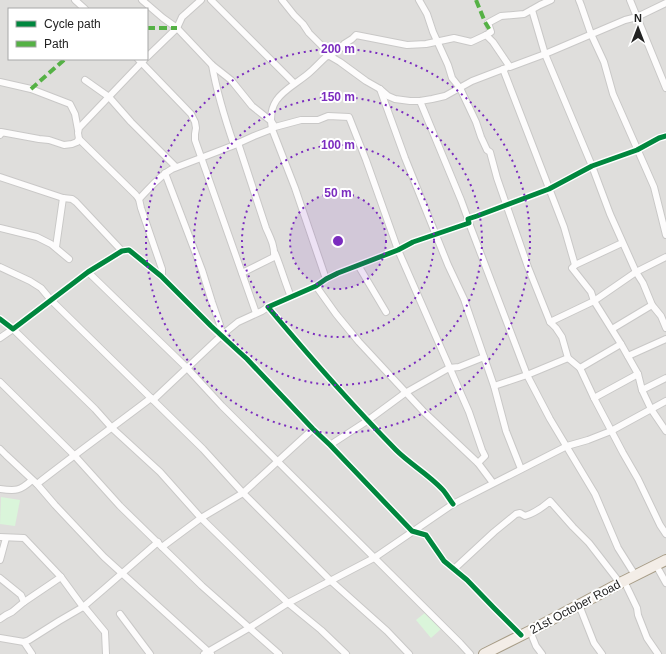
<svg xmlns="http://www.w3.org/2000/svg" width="666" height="654" font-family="Helvetica,sans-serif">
  <rect width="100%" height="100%" fill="#f0eeeb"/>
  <path fill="#dfdedc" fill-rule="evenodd" d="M0,0H666V654H0ZM9,9H147V59H9Z"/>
  <g fill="#daf5da">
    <path d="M1,497L20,500L15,526L0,524Z"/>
    <path d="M426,612L441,629L431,638L416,620Z"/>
  </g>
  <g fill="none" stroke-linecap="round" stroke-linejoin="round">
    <g stroke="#c9c8c7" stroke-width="8">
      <g id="minor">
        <path d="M75,0L85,9"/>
        <path d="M142,0L163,18L177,28L182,17L201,0"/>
        <path d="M211,0L294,83"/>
        <path d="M282,0L294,15L303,24L309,33L324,48L328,55L340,62L366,81L380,89L388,96L395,99L410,101H420L432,99L445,96L472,81L506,68"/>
        <path d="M419,0L427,14L433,32L448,65L452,78L460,88L476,122L481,137L487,150L490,152L497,178L528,267L550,322L556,328L562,337L568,358L580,368L594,398L623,453L638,479L660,525L666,534"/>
        <path d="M579,0L581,5L591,34L604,62L613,94L654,187L666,235"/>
        <path d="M630,0L666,88"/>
        <path d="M532,10L545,54L592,166L610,214L636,272L643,283L652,305L661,316L666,328"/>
        <path d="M486,35L491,32L488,23L501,16L524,14L540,5L551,0"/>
        <path d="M329,56L340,49L344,44L352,39L356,35L407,45L426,44L454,38L471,42L486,35L493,42L510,67L545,54L625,20L637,17L666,3"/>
        <path d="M147,57L177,28L212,65L231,80L252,106L271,121L275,127L301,120H318L328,116L349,117L366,160L398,250L469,412L482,450L485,456L478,463"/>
        <path d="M138,59L191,114L195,122L196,128L195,134V140L201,157L256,313"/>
        <path d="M144,60L79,128L78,133L79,139L136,195L139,199L141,208L162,269V276H161"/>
        <path d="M212,65C217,93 225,119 234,145"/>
        <path d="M503,69L564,227L575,265L572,268L591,292L594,301L621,344L638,374L642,390L651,409L666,431"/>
        <path d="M85,80L109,97L131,122L176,167"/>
        <path d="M0,82L31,89L70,104L75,114L78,130"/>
        <path d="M380,89L405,158L448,265L464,299L494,386L506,431L521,469"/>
        <path d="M420,101L461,200L468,219"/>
        <path d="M0,135L1,132L39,139L49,140L64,145L72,144L77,142L79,139"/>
        <path d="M238,143L266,228C270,237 275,246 274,257L242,273"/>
        <path d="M165,173L202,270L212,302L220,325L222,335"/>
        <path d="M0,177L63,198L72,199L76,202L122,251"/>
        <path d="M139,199C150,188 159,176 172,169L232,146L254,136L272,129"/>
        <path d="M469,223L527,375L550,419L595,494L618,548L635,575"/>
        <path d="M0,228L37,237L51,244L69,259"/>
        <path d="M56,247L63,198"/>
        <path d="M275,253C281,268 285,282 291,297"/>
        <path d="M358,265L386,312"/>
        <path d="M575,265L622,243"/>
        <path d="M0,267L30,281L41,288L51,300L203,449L243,493L331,581L387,631L409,654"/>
        <path d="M88,272L187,368L222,406L460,643L470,654"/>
        <path d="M326,279L295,188L272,129C266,96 289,90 309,73C316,67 321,61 328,55"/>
        <path d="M316,286L336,314L359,342L424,412L478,463L493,483"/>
        <path d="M0,319L13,329L88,272L122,251L129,250L161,276L211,326L247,359L313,429L330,445L412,531L426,535L444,561L467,580L494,608L521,635"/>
        <path d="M550,322L594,301L636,272L666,257"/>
        <path d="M612,329L652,305"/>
        <path d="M0,338L13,329L95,409L112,428L160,472L201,518L288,603L321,630L346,654"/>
        <path d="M628,356L666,339"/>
        <path d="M580,368L621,344"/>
        <path d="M0,382L74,455L120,506L202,586L279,654"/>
        <path d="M494,386L527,375L568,358"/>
        <path d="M642,390L666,378"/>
        <path d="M594,398L638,374"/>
        <path d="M153,400L222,335L238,322L262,311L268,307"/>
        <path d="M330,445L367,421L405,393L449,368L459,367L484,357"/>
        <path d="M0,449L6,455L37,484L55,505L104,557L211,654"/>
        <path d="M37,484C74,455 113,427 151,398"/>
        <path d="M0,489C16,491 20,491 32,480"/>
        <path d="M453,504C449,499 446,493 442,489C428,474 410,464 396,450C351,404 309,356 268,307L316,286L326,279L338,273L398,250L413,242L469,223L468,219L477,216L549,189L592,166L637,150L659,138L666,136"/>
        <path d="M0,537L24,538L61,577L83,607L86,609L105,632L106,654"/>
        <path d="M162,547L201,518L243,493L313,429"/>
        <path d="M0,560L6,538"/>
        <path d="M656,565L666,583"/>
        <path d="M454,569L494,532L516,514L520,513L525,516C535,513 542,508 550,501L573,527L589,543L620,583"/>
        <path d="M0,578L21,595L24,602L12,612L6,615L0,619"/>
        <path d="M624,581L637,608L638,615L647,638L658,654"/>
        <path d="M24,602L61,577"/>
        <path d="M579,605L594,643L602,654"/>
        <path d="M120,614L150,654"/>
        <path d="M530,631L536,646L542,654"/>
        <path d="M0,638L24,642L29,640L59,621L83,607L104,589L158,542"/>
        <path d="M24,642L32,654"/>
        <path d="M204,654L249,628L288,603L374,558L453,504L567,446L588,440L611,431L666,401"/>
      </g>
    </g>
    <g stroke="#a79c86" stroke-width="12">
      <path id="primary" d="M484,654L530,631L624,581L666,560"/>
    </g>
    <use href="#minor" stroke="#fdfcfc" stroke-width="6"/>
    <use href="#primary" stroke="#f3ede7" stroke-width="10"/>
    <g stroke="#55b145" stroke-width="4" stroke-dasharray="8 4" stroke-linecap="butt">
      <path d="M476,0L485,22L491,32"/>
      <path d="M147,28H177"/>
      <path d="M31,89L65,59"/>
    </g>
    <g stroke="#fff" stroke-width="8">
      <g id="cycleway">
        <path d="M0,319L13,329L88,272L122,251L129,250L161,276L211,326L247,359L313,429L330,445L412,531L426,535L444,561L467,580L494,608L521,635"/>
        <path d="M453,504C449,499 446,493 442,489C428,474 410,464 396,450C351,404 309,356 268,307L316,286L326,279L338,273L398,250L413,242L469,223L468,219L477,216L549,189L592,166L637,150L659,138L666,136"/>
      </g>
    </g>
    <use href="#cycleway" stroke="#00873e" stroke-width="5"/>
  </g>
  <circle cx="338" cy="241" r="48" fill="#7b2cbf" fill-opacity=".12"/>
  <g fill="none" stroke="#7b2cbf" stroke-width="2" stroke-dasharray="2 4">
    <circle cx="338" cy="241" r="48"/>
    <circle cx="338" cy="241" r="96"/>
    <circle cx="338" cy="241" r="144"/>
    <circle cx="338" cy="241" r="192"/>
  </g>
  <g text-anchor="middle" stroke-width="4" stroke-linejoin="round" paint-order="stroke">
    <g font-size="12" fill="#222" stroke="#fff">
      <text transform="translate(575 607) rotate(-28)" y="4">21st October Road</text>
    </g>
  </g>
  <circle cx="338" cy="241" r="6" fill="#7b2cbf" stroke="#fff" stroke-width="2"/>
  <g font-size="12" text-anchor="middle" font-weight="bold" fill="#7b2cbf" stroke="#fff" stroke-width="4" stroke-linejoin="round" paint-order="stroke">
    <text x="338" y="53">200 m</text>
    <text x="338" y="101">150 m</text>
    <text x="338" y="149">100 m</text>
    <text x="338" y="197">50 m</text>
  </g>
  <rect x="8" y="8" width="140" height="52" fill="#ffffff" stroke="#a7a7a7"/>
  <rect x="16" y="21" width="20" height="6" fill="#00873e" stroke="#a7a7a7"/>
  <text x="44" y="28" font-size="12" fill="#222222">Cycle path</text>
  <rect x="16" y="41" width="20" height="6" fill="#55b145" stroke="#a7a7a7"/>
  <text x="44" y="48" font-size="12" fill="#222222">Path</text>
  <g transform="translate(638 28)" stroke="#ffffff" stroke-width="3" paint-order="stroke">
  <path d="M0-3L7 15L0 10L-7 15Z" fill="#222222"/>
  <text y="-6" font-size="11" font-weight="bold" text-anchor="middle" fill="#222222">N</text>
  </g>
</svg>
